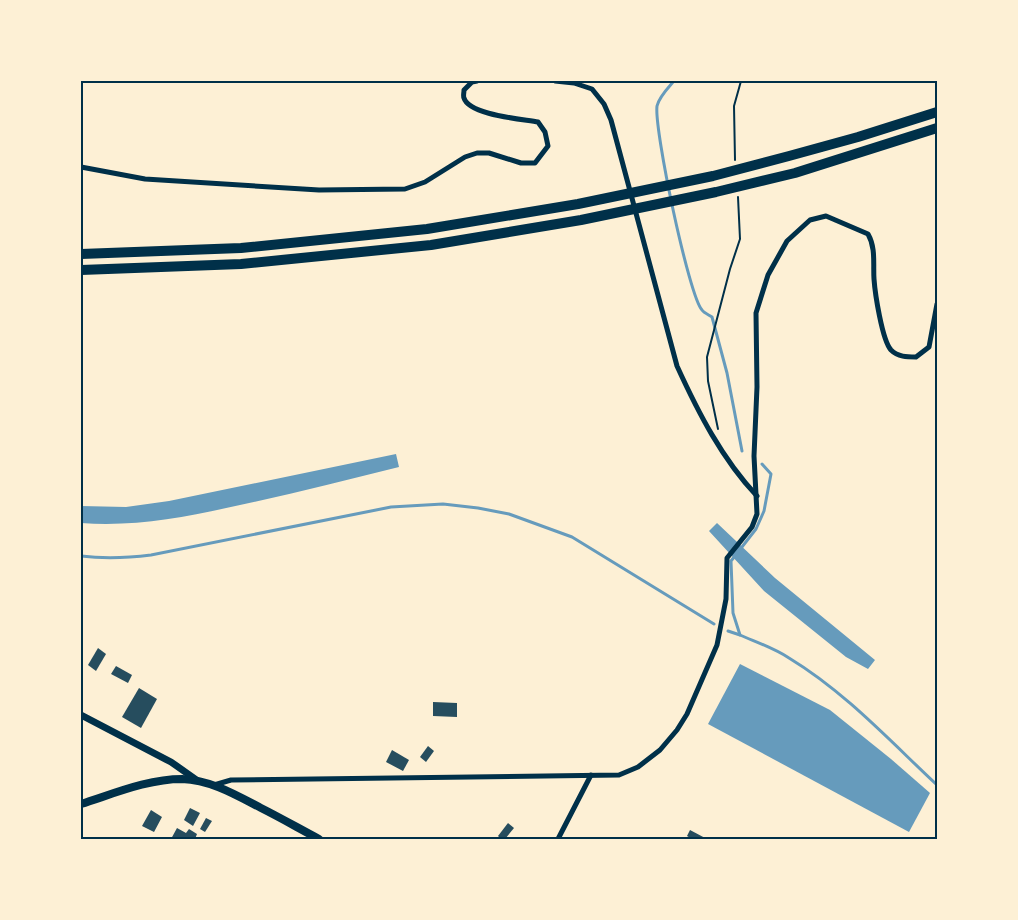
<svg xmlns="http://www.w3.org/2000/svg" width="1018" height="920" font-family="'Golos Text',sans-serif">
  <rect width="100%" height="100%" fill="#fdf0d5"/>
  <g fill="#669bbc">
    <path d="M396,454L399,467C346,480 293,494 240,505C186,517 137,527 81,523V506L126,507L169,501Z"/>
    <path d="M717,523L775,578L875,660L868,669L846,657L764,591L709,531Z"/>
    <path d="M740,664L830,710L891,759L930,793L909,832L708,724Z"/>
  </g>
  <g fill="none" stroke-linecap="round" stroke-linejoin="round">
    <g stroke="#669bbc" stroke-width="3">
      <path d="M674,81C668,88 659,97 657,106C654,130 689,296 702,310C704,313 709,315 712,317L727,373L742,451"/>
      <path d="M762,464L771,474L764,511L756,529L731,561L733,613L740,635C756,642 774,648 789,658C845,692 889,740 937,785"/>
      <path d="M81,556C105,559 127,558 151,555L391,507L443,504L478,508L509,514L572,537L714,624"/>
      <path d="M728,631L740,635"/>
    </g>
  </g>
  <g fill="#264d5e">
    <path d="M98,648L106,654L96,671L88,665Z"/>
    <path d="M116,666L132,675L128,683L111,674Z"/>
    <path d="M139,688L157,699L141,728L122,717Z"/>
    <path d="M433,702L457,703V717L433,716Z"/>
    <path d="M428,746L434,751L426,762L420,757Z"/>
    <path d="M392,750L409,760L403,771L386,762Z"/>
    <path d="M190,808L200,813L193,826L184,820Z"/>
    <path d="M151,810L162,817L154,832L142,826Z"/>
    <path d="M206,818L212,821L205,832L200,829Z"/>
    <path d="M508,823L514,828L505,839H501L498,836Z"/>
    <path d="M177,828L186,833L189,829L197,834L195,839H171Z"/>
    <path d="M690,830L707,839H692L687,836Z"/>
  </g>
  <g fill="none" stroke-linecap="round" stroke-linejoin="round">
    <g stroke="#003049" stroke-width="2">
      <path d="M735,160L734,106L741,81"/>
      <path d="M718,429L708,381L707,357L730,269L740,239L738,197"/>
    </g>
    <g stroke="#003049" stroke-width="5">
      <path d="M555,81L574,83L592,89L604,104L611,120L677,366C698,412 722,459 757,496"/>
      <path d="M81,167L145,179L319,190L405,189L425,182L465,157L477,153H489L521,163H535L548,146L545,132L538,122C522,119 469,115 464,98C463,96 464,93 464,90L472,82L477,81"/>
      <path d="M214,785L231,780L619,775L638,767L660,750L677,730L687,714L717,645L726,599L727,558L752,527L757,514L754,456L757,387L756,313L768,275L787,241L810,220L826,216L868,234C876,248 873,264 874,279C875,293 882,340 891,350C898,357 907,357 916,357L929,347L937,304"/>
      <path d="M558,839L591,775"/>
    </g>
    <path stroke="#003049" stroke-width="7" d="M81,715L171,762L198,781"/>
    <path stroke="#003049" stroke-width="8" d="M81,804C113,794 148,779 182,779C211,780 236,795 261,808C281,818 300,829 319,839"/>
    <g stroke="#003049" stroke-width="10">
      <path d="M81,254L241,248L427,229L578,204L713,176L789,156L858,137L937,112"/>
      <path d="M81,270L241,264L431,245L581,220L716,192L795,173L937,128"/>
    </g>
  </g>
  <rect width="1018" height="920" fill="none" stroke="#fdf0d5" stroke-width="165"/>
  <rect x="82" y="82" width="854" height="756" fill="none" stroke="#003049" stroke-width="2"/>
</svg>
